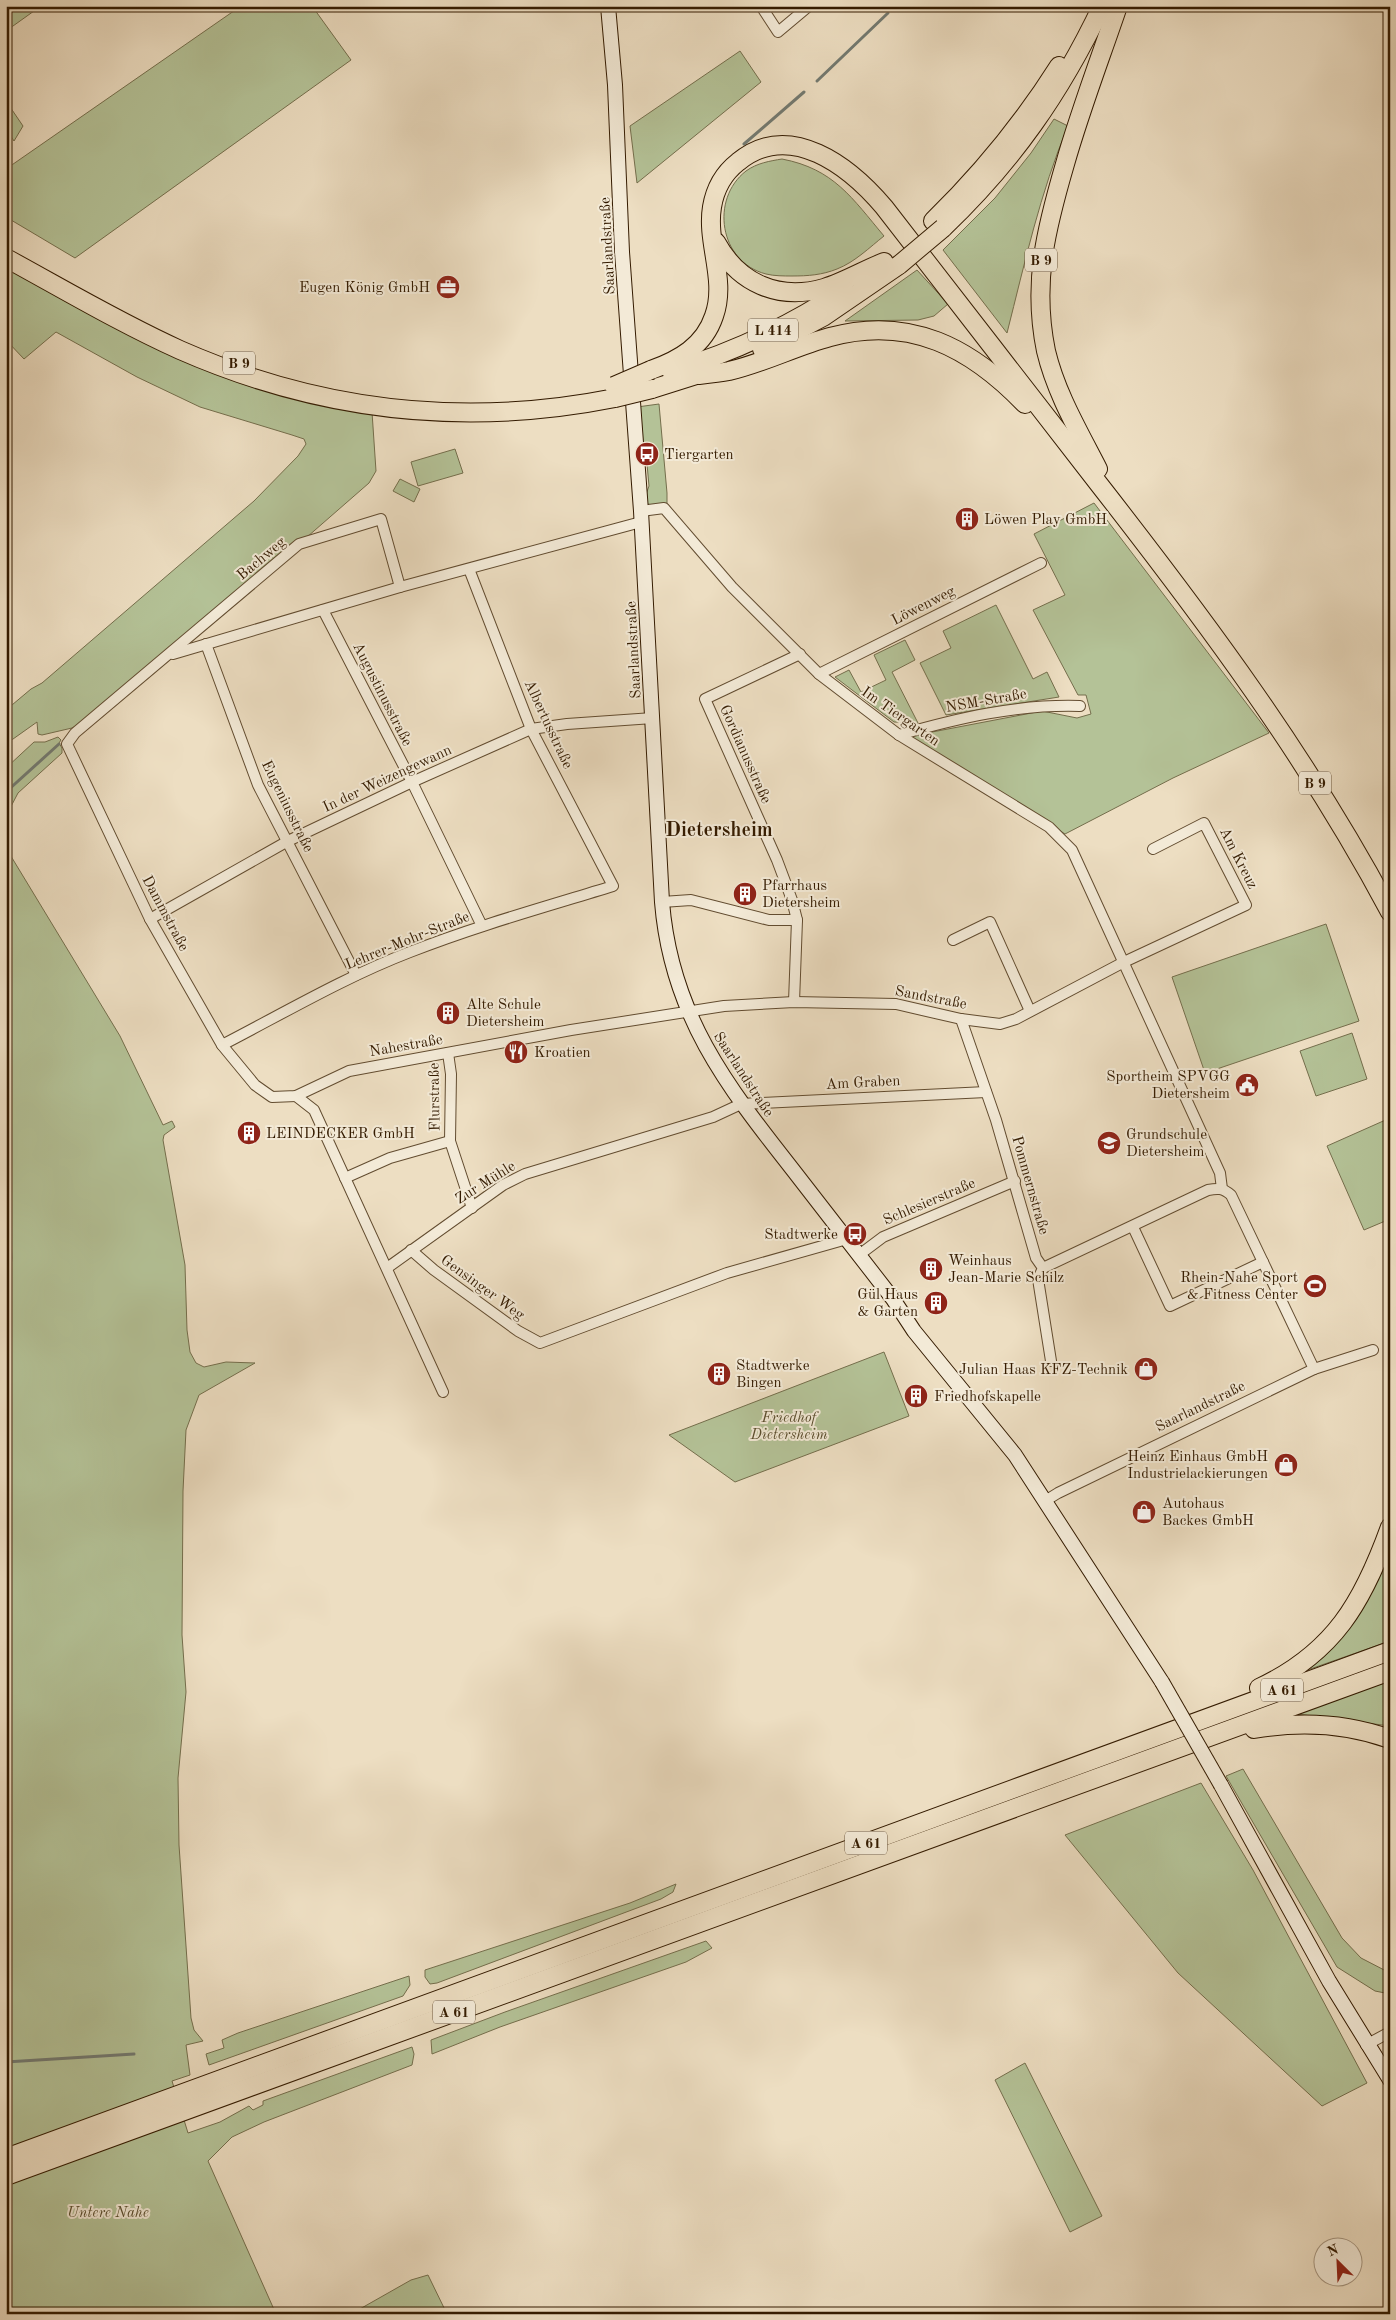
<svg xmlns="http://www.w3.org/2000/svg" width="1396" height="2320" font-family="'Old Standard TT',serif">
  <rect width="100%" height="100%" fill="#eddec2"/>
  <filter id="stains"><feTurbulence type="fractalNoise" baseFrequency=".004" numOctaves="4"/><feColorMatrix values="0 0 0 0 .2 0 0 0 0 .09 0 0 0 0 .02 0 0 0 .5 -.17"/></filter>
  <radialGradient id="worn" r=".72"><stop offset=".6" stop-color="#630" stop-opacity="0"/><stop offset="1" stop-color="#630" stop-opacity=".3"/></radialGradient>
  <g fill="#b4c297" stroke="#746e4c">
    <path d="M6,6H41L6,31Z"/>
    <path d="M241,6H312L351,60L75,258L6,217V169Z"/>
    <path d="M740,51L761,82L637,183L630,126Z"/>
    <path d="M6,101L23,126L14,141L10,135L6,137Z"/>
    <path d="M1054,119L1068,126C1040,193 1025,262 1007,333L943,250L995,198L1031,153Z"/>
    <path d="M782,159C834,169 852,198 884,236C870,247 855,262 837,269C822,275 808,276 792,276C784,276 774,276 766,274C719,262 710,199 746,171C757,163 770,161 782,159Z"/>
    <path d="M6,265L118,326L372,412L376,471L369,483L299,544L83,722L72,728L42,735L38,734L37,722L6,744V710L31,689L42,683L254,501L298,456L306,444L304,439L292,435L200,407L137,377L56,332L24,359L6,340Z"/>
    <path d="M917,270L948,304L934,316L918,320L845,321Z"/>
    <path d="M659,404L667,493V507L647,504L644,500L649,486L646,453L639,452L637,407Z"/>
    <path d="M455,449L463,473L418,486L411,462Z"/>
    <path d="M400,479L420,489L414,502L393,491Z"/>
    <path d="M1094,503L1269,733L1173,778L1065,834L1013,800L906,737L1042,711L1077,718L1091,714L1086,695H1078L1033,610L1065,595L1034,534Z"/>
    <path d="M996,605L1033,679L1047,672L1059,697L946,715L920,663L951,648L943,631Z"/>
    <path d="M905,640L915,660L892,672L918,723L894,722L835,677L849,670L861,692L886,680L874,655Z"/>
    <path d="M58,737L61,740L59,743L62,748V753L18,793L6,816V768L34,742H45Z"/>
    <path d="M6,848L120,1036L163,1125L172,1121L175,1127L164,1135L163,1140L185,1265L187,1330L190,1352L196,1363L204,1367L226,1362L255,1363L199,1395L186,1430L183,1491L182,1635L186,1692L178,1778L179,1845L191,2018L194,2030L203,2041L186,2045L190,2075L172,2081L188,2133L220,2122L249,2106L253,2110L263,2105V2101L412,2047L414,2054L412,2065L264,2122L232,2137L208,2161L276,2314H6Z"/>
    <path d="M1326,924L1359,1021L1205,1073L1172,977Z"/>
    <path d="M1352,1033L1367,1079L1316,1096L1300,1051Z"/>
    <path d="M1390,1118V1219L1364,1230L1327,1146Z"/>
    <path d="M884,1352L909,1416L735,1482L669,1435Z"/>
    <path d="M1390,1539V1641L1299,1673Z"/>
    <path d="M1390,1680V1726L1296,1714Z"/>
    <path d="M1243,1769L1342,1938L1361,1958L1390,1973V1994L1375,1991L1337,1967L1226,1776Z"/>
    <path d="M1201,1783L1253,1870L1367,2083L1322,2106L1178,1973L1065,1835Z"/>
    <path d="M676,1884L673,1892L661,1899L437,1983L430,1984L425,1977V1970L630,1903Z"/>
    <path d="M706,1941L712,1948L686,1962L500,2027L432,2054L431,2040L505,2012Z"/>
    <path d="M409,1976L410,1985L403,1996L209,2065L206,2054L224,2048L222,2040L238,2033Z"/>
    <path d="M1025,2063L1102,2216L1070,2232L995,2080Z"/>
    <path d="M428,2275L447,2314H351L411,2280Z"/>
  </g>
  <path fill="#9db9bd" stroke="#737a71" d="M6,1148L12,1258L6,1308Z"/>
  <g fill="none" stroke-linecap="round" stroke-linejoin="round">
    <g stroke="#737a71" stroke-width="3">
      <path d="M817,81L888,13"/>
      <path d="M744,144L804,92"/>
      <path d="M6,792L59,744"/>
      <path d="M6,2062L134,2054"/>
    </g>
    <g stroke="#624c30" stroke-width="12">
      <g id="street">
        <path d="M761,6L778,32L809,6"/>
        <path d="M641,511L664,508L732,587L819,674L899,735L1049,827L1072,850L1220,1173L1222,1189"/>
        <path d="M400,587L381,519L299,544L75,733L67,744L150,919L222,1045L255,1085L272,1097L296,1096L349,1071L571,1030L724,1006L794,1002L896,1004L961,1019L1000,1024L1016,1019L1124,962L1246,905L1204,823L1153,849"/>
        <path d="M323,610L412,782L482,926"/>
        <path d="M206,644L258,785L356,975"/>
        <path d="M173,654L400,587L641,522"/>
        <path d="M819,674L1041,563"/>
        <path d="M899,735C958,718 1018,704 1080,706"/>
        <path d="M662,902L691,900L769,920H797"/>
        <path d="M150,919L288,841L412,782L531,729L567,724L653,718"/>
        <path d="M953,940L990,922L1030,1011"/>
        <path d="M794,1002L797,920L792,900L777,860L705,699L800,654"/>
        <path d="M961,1019L996,1120L1036,1258L1043,1268L1038,1279L1051,1361"/>
        <path d="M222,1045C284,1013 345,977 410,952C476,926 545,907 613,886L531,729L469,569"/>
        <path d="M448,1053L451,1074L450,1141L472,1208"/>
        <path d="M296,1096L314,1110L443,1392"/>
        <path d="M345,1178L390,1158L450,1141"/>
        <path d="M1133,1227L1170,1306L1263,1262"/>
        <path d="M411,1250L434,1270L518,1331L540,1343L727,1273L847,1239"/>
        <path d="M859,1255L883,1237L1015,1181"/>
        <path d="M387,1268L503,1185L525,1174L713,1117L741,1104L986,1092"/>
        <path d="M1043,1268L1208,1190C1218,1188 1223,1188 1231,1195L1314,1369"/>
        <path d="M1045,1501L1058,1493L1314,1369L1373,1350"/>
        <path d="M1366,2045L1390,2032"/>
      </g>
    </g>
    <g stroke="#341b00" stroke-width="16">
      <g id="secondary">
        <path d="M608,6L615,85L622,252L641,511L662,902C671,1014 726,1085 793,1170C826,1213 860,1256 893,1299L914,1331L1015,1455L1162,1682"/>
        <path d="M1221,1785L1329,1981L1390,2080"/>
      </g>
    </g>
    <g stroke="#341b00" stroke-width="20">
      <g id="highway">
        <path d="M933,221C981,174 1023,123 1059,66"/>
        <path d="M943,228C1013,161 1060,94 1102,6"/>
        <path d="M716,242C738,283 778,301 824,288C844,282 864,270 884,262"/>
        <path d="M6,258C63,289 120,323 180,350C321,412 464,428 615,398"/>
        <path d="M762,349L823,317L899,265"/>
        <path d="M651,370C679,360 704,346 714,316C727,280 706,243 712,207C715,189 724,173 738,162C790,119 850,167 884,207C955,299 1027,391 1098,483C1205,620 1308,758 1390,912"/>
        <path d="M671,371C732,353 791,325 844,290"/>
        <path d="M699,375C709,374 719,373 729,371C764,363 796,346 830,337C910,315 971,348 1025,404"/>
        <path d="M652,389L709,371"/>
        <path d="M1098,469C1078,430 1056,393 1046,351C1032,283 1046,229 1065,164C1080,111 1100,59 1118,6"/>
        <path d="M1259,1688C1334,1653 1363,1602 1390,1527"/>
        <path d="M1254,1729C1300,1721 1345,1723 1390,1739"/>
        <path d="M6,2158L1390,1651"/>
        <path d="M6,2176L1390,1671"/>
      </g>
    </g>
    <use href="#street" stroke="#f3ead7" stroke-width="10"/>
    <use href="#secondary" stroke="#f3ead7" stroke-width="14"/>
    <use href="#highway" stroke="#eddec2" stroke-width="18"/>
    <g stroke="#341b00" stroke-width="16" stroke-linecap="butt">
      <path id="secondary-bridge" d="M1162,1682L1221,1785"/>
    </g>
    <g stroke="#341b00" stroke-width="20" stroke-linecap="butt">
      <g id="highway-bridge">
        <path d="M899,265L943,228"/>
        <path d="M614,386L651,370"/>
        <path d="M615,398L652,389"/>
      </g>
    </g>
    <use href="#secondary-bridge" stroke="#f3ead7" stroke-width="14"/>
    <use href="#highway-bridge" stroke="#eddec2" stroke-width="18"/>
  </g>
  <defs>
    <g id="office-disc" transform="scale(1.25)"><circle r="9.5" fill="#8f2418" stroke="#f3ead7"/><path d="M-6-3h4V-5.5h4V-3h4V5H-6ZM-1-4.5V-3h2v-1.5ZM-6 0V1H6V0Z" fill="#fff"/></g>
    <g id="bus-disc" transform="scale(1.25)"><circle r="9.5" fill="#8f2418" stroke="#f3ead7"/><path d="M-5-6H5V4H4V6H2V4H-2V6H-4V4H-5ZM-3.5-4V0h7V-4ZM-3.5 1.2v1.5H-2V1.2ZM2 1.2v1.5H3.5V1.2Z" fill="#fff"/></g>
    <g id="building-disc" transform="scale(1.25)"><circle r="9.5" fill="#8f2418" stroke="#f3ead7"/><path d="M-4-6H4V6H1V3H-1V6H-4ZM-2.5-4.3h1.7v1.8h-1.7ZM.8-4.3h1.7v1.8H.8ZM-2.5-1h1.7V.8h-1.7ZM.8-1h1.7V.8H.8Z" fill="#fff"/></g>
    <g id="restaurant-disc" transform="scale(1.25)"><circle r="9.5" fill="#8f2418" stroke="#f3ead7"/><path d="M-5-6h1v4h1v-4h1v4h1v-4h1v5L-1.5 .5V6h-2V.5L-5-1ZM5-6V6H3V1.5H1.5Q1.5-4 5-6Z" fill="#fff"/></g>
    <g id="civic-disc" transform="scale(1.25)"><circle r="9.5" fill="#8f2418" stroke="#f3ead7"/><path d="M-.6-6.5H3V-4.5H.6V-3L4-1V1h2V6H-6V1h2V-1L-.6-3ZM-1.2 2.5V6h2.4V2.5Z" fill="#fff"/></g>
    <g id="school-disc" transform="scale(1.25)"><circle r="9.5" fill="#8f2418" stroke="#f3ead7"/><path d="M0-5L7-2L0 1L-7-2ZM-4 1L0 2.5L4 1V4Q0 6-4 4Z" fill="#fff"/></g>
    <g id="stadium-disc" transform="scale(1.25)"><circle r="9.5" fill="#8f2418" stroke="#f3ead7"/><path d="M0-5a6.5 5 0 1 0 0 10a6.5 5 0 1 0 0-10ZM-3.5-1.8h7v3.6h-7Z" fill="#fff"/></g>
    <g id="shop-disc" transform="scale(1.25)"><circle r="9.5" fill="#8f2418" stroke="#f3ead7"/><path d="M-5-2.5h2.3a2.7 3.5 0 0 1 5.4 0H5L5.5 6h-11ZM-1.5-2.5h3a1.5 2.3 0 0 0-3 0Z" fill="#fff"/></g>
  </defs>
  <g fill-rule="evenodd">
    <use href="#office-disc" x="448" y="287"/>
    <use href="#bus-disc" x="647" y="454"/>
    <use href="#building-disc" x="967" y="519"/>
    <use href="#building-disc" x="745" y="894"/>
    <use href="#building-disc" x="448" y="1013"/>
    <use href="#restaurant-disc" x="516" y="1052"/>
    <use href="#civic-disc" x="1247" y="1085"/>
    <use href="#building-disc" x="249" y="1133"/>
    <use href="#school-disc" x="1109" y="1143"/>
    <use href="#bus-disc" x="855" y="1234"/>
    <use href="#building-disc" x="931" y="1269"/>
    <use href="#stadium-disc" x="1315" y="1286"/>
    <use href="#building-disc" x="936" y="1303"/>
    <use href="#shop-disc" x="1146" y="1369"/>
    <use href="#building-disc" x="719" y="1374"/>
    <use href="#building-disc" x="916" y="1396"/>
    <use href="#shop-disc" x="1286" y="1465"/>
    <use href="#shop-disc" x="1144" y="1512"/>
  </g>
  <g text-anchor="middle" stroke-width="4" stroke-linejoin="round" paint-order="stroke">
    <g fill="#f3ead7" stroke="#6d5940" stroke-width="1">
      <rect x="1025" y="248.5" width="32" height="23" rx="4"/>
      <rect x="748" y="318.5" width="50" height="23" rx="4"/>
      <rect x="223" y="351.5" width="32" height="23" rx="4"/>
      <rect x="1299" y="771.5" width="32" height="23" rx="4"/>
      <rect x="1261" y="1678.5" width="42" height="23" rx="4"/>
      <rect x="845" y="1831.5" width="42" height="23" rx="4"/>
      <rect x="433" y="2000.5" width="42" height="23" rx="4"/>
    </g>
    <g font-size="14" font-weight="bold" fill="#341b00">
      <text x="1041" y="265">B 9</text>
      <text x="773" y="335">L 414</text>
      <text x="239" y="368">B 9</text>
      <text x="1315" y="788">B 9</text>
      <text x="1282" y="1695">A 61</text>
      <text x="866" y="1848">A 61</text>
      <text x="454" y="2017">A 61</text>
    </g>
    <g font-size="15" fill="#341b00" stroke="#f3ead7">
      <text transform="translate(607 246) rotate(-93)" y="5">Saarlandstraße</text>
      <text transform="translate(261 558) rotate(-40)" y="5">Bachweg</text>
      <text transform="translate(923 605) rotate(-27)" y="5">Löwenweg</text>
      <text transform="translate(633 650) rotate(-93)" y="5">Saarlandstraße</text>
      <text transform="translate(383 694) rotate(63)" y="5">Augustinusstraße</text>
      <text transform="translate(986 700) rotate(-10)" y="5">NSM-Straße</text>
      <text transform="translate(901 716) rotate(35)" y="5">Im Tiergarten</text>
      <text transform="translate(549 724) rotate(65)" y="5">Albertusstraße</text>
      <text transform="translate(746 754) rotate(66)" y="5">Gordianusstraße</text>
      <text transform="translate(387 778) rotate(-25)" y="5">In der Weizengewann</text>
      <text transform="translate(288 806) rotate(64)" y="5">Eugeniusstraße</text>
      <text transform="translate(1239 858) rotate(63)" y="5">Am Kreuz</text>
      <text transform="translate(166 913) rotate(62)" y="5">Dammstraße</text>
      <text transform="translate(407 940) rotate(-22)" y="5">Lehrer-Mohr-Straße</text>
      <text transform="translate(931 997) rotate(11)" y="5">Sandstraße</text>
      <text transform="translate(406 1045) rotate(-10)" y="5">Nahestraße</text>
      <text transform="translate(744 1074) rotate(57)" y="5">Saarlandstraße</text>
      <text transform="translate(863 1082) rotate(-3)" y="5">Am Graben</text>
      <text transform="translate(434 1097) rotate(-91)" y="5">Flurstraße</text>
      <text transform="translate(485 1182) rotate(-32)" y="5">Zur Mühle</text>
      <text transform="translate(1031 1185) rotate(74)" y="5">Pommernstraße</text>
      <text transform="translate(929 1201) rotate(-23)" y="5">Schlesierstraße</text>
      <text transform="translate(483 1287) rotate(36)" y="5">Gensinger Weg</text>
      <text transform="translate(1200 1406) rotate(-26)" y="5">Saarlandstraße</text>
    </g>
    <g font-size="15" fill="#341b00" stroke="#f3ead7" text-anchor="start">
      <text x="430" y="292" text-anchor="end">Eugen König GmbH</text>
      <text x="664" y="459">Tiergarten</text>
      <text x="984" y="524">Löwen Play GmbH</text>
      <text x="762" y="890">Pfarrhaus<tspan x="762" dy="17">Dietersheim</tspan></text>
      <text x="466" y="1009">Alte Schule<tspan x="466" dy="17">Dietersheim</tspan></text>
      <text x="534" y="1057">Kroatien</text>
      <text x="1230" y="1081" text-anchor="end">Sportheim SPVGG<tspan x="1230" dy="17">Dietersheim</tspan></text>
      <text x="266" y="1138">LEINDECKER GmbH</text>
      <text x="1126" y="1139">Grundschule<tspan x="1126" dy="17">Dietersheim</tspan></text>
      <text x="838" y="1239" text-anchor="end">Stadtwerke</text>
      <text x="948" y="1265">Weinhaus<tspan x="948" dy="17">Jean-Marie Schilz</tspan></text>
      <text x="1298" y="1282" text-anchor="end">Rhein-Nahe Sport<tspan x="1298" dy="17">&amp; Fitness Center</tspan></text>
      <text x="918" y="1299" text-anchor="end">Gül Haus<tspan x="918" dy="17">&amp; Garten</tspan></text>
      <text x="736" y="1370">Stadtwerke<tspan x="736" dy="17">Bingen</tspan></text>
      <text x="1128" y="1374" text-anchor="end">Julian Haas KFZ-Technik</text>
      <text x="934" y="1401">Friedhofskapelle</text>
      <text x="1268" y="1461" text-anchor="end">Heinz Einhaus GmbH<tspan x="1268" dy="17">Industrielackierungen</tspan></text>
      <text x="1162" y="1508">Autohaus<tspan x="1162" dy="17">Backes GmbH</tspan></text>
    </g>
    <g font-size="15" font-style="italic" fill="#5a4d2d" stroke="#f3ead7">
      <text x="789" y="1422">Friedhof<tspan x="789" dy="17">Dietersheim</tspan></text>
      <text x="108" y="2217">Untere Nahe</text>
    </g>
    <g font-size="20" font-weight="bold" fill="#341b00" stroke="#f3ead7">
      <text x="719" y="836">Dietersheim</text>
    </g>
  </g>
  <rect width="1396" height="2320" fill="none" stroke="#eddec2" stroke-width="25"/>
  <rect x="8" y="8" width="1381" height="2305" fill="none" stroke="#341b00" stroke-width="2.5"/>
  <rect x="12" y="12" width="1371" height="2295" fill="none" stroke="#341b00"/>
  <g transform="translate(1338 2262) rotate(336)"><circle r="24" fill="#f3ead7" stroke="#a79781"/>
  <path d="M0-4L9 19L0 12L-9 19Z" fill="#8f2418"/>
  <text y="-8" font-size="14" font-weight="bold" text-anchor="middle" fill="#341b00">N</text>
  </g>
  <rect width="100%" height="100%" filter="url(#stains)"/>
  <rect width="100%" height="100%" fill="url(#worn)"/>
</svg>
